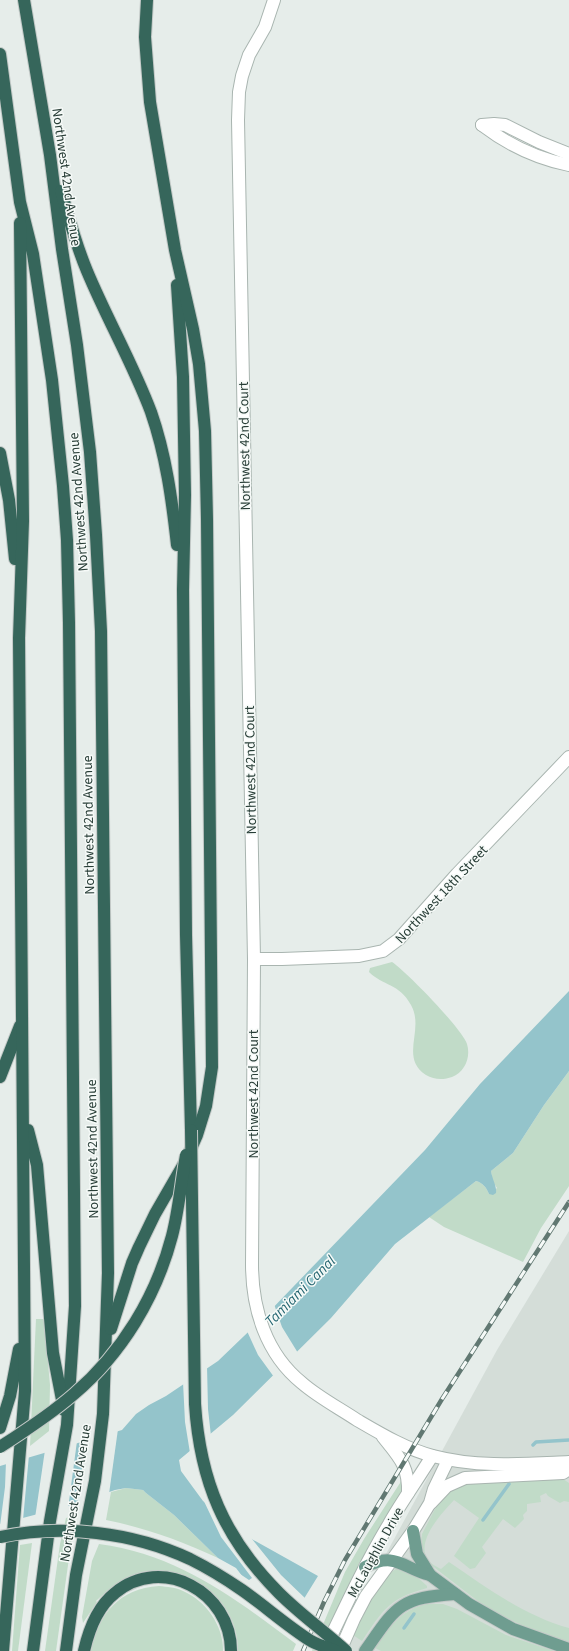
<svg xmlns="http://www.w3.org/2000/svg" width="569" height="1651" font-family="'Source Sans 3',sans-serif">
  <rect width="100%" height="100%" fill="#e6edea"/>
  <path fill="#d4ddd8" d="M569,1231V1651H344L362,1598L497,1350Z"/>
  <g fill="#c1dbc8">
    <path d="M392,962C406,971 463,1030 467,1044C471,1057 465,1072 452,1077C444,1080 434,1080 426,1075C399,1057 425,1030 411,1005C399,983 383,986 369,972L370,968Z"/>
    <path d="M569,1071V1186L541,1228L523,1262L444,1227L429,1217L476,1181C483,1183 486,1187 489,1194L497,1188L492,1180L491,1171L513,1153L544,1105Z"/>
    <path d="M36,1319H44L50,1385L49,1431L30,1446Z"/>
    <path d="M403,1475V1490L320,1651H312L345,1572L364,1539L400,1483Z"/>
    <path d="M542,1479H563L569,1483V1502L564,1501L560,1503L548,1496L546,1493L540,1496L541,1502L527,1504V1511L523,1515L524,1519L515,1528L503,1519L482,1547L486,1553L475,1568L470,1569L454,1556L479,1518L454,1500C442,1513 415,1541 428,1560C431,1564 437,1567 441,1569L449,1562C487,1588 525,1616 569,1628V1643L554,1639L531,1630L497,1613L479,1602L426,1561L421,1547L422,1534L435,1509L449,1491L461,1484Z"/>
    <path d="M126,1488L143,1490L146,1493L174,1515L218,1558C181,1541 146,1528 106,1520L111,1492Z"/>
    <path d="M75,1515L56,1651H45L60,1544L66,1518Z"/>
    <path d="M32,1543L18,1651H12L20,1545Z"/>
    <path d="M99,1544C179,1555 233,1597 296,1644L293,1651H238C239,1602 191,1562 142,1572C124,1576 109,1589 96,1601L97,1602L83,1623L82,1617L92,1561Z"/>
    <path d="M397,1568L415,1575L427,1586V1588C389,1598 383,1610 362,1641L353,1635C364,1611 375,1583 397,1568Z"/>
    <path d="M159,1586C167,1587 176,1587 183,1591C205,1600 224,1626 223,1651H91C99,1613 119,1589 159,1586Z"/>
    <path d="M427,1604H443L457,1609L506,1635L554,1651H381L375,1648C390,1627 400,1610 427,1604Z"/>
  </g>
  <path fill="#94c4cb" d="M569,991V1071L544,1105L513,1153L491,1171C492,1179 497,1186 496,1193L493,1195L489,1194C486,1187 483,1183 476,1181L395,1244L331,1318L233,1415L179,1460L181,1471L203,1501L248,1537L318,1576L284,1631L236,1568L218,1558L174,1515L146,1493L143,1490L126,1488L115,1490L72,1505L0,1524V1466L122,1430L136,1414L149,1405L166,1396L218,1361L267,1314L425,1150L480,1084Z"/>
  <g fill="#e6edea">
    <path d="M274,1304L282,1327L298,1353L274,1377L258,1355L247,1331Z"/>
    <path d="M207,1366L208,1409L211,1436L190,1453L185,1422L183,1382Z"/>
    <path d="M118,1429L109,1494L77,1506L86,1438Z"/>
    <path d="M77,1441L68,1509L35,1518L45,1450Z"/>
    <path d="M29,1455L23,1520L31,1519L0,1526L5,1487L6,1462Z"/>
    <path d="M201,1495L205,1500L248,1534L281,1575L306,1599L285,1632H283L264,1619L251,1591L237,1572L249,1580L252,1578L221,1537Z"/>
  </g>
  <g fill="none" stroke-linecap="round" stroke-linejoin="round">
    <g stroke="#94c4cb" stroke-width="3.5">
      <path d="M533,1445L536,1442L569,1440"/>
      <path d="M483,1520L509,1484"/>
      <path d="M404,1628L414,1614"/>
    </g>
    <g stroke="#a9b5b0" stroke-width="14">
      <g id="minor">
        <path d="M274,0L265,27L249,55L242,76L239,92L238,120L254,959L252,1264C252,1309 266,1354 302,1383C318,1397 339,1408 357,1420C381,1434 406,1449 433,1456C478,1468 524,1464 569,1462"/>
        <path d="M482,125C507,144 538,159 569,165"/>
        <path d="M482,125L494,124L505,125L539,142L569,154"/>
        <path d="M254,959H282L359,956L383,951L399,939L457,874L569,757"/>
        <path d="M383,1437C399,1457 409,1466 408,1493"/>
        <path d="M431,1503L447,1486L465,1478L563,1473L569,1469"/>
        <path d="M326,1647C346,1605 365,1564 389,1524C402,1501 418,1479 432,1456"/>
        <path d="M340,1651L354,1619L366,1596L413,1531L430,1503L434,1489L448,1460"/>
      </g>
    </g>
    <g stroke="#c3c9c7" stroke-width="14">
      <g id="major">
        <path d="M413,1531L417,1554L430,1575"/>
        <path d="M365,1567C396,1551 402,1568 430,1575L469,1604L513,1629L569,1649"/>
        <path d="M365,1651C396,1607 398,1598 455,1594"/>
      </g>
    </g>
    <g stroke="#c3c9c7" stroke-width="14">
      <g id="highway">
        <path d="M24,0L50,155L62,249L77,345L90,452L96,535L101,631L108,1273L103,1414L95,1481L76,1575L66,1651"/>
        <path d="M0,54L20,202L33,254L52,380L63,486L67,540L69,623L75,1306L67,1425L50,1521L33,1651"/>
        <path d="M61,191C69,218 76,245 87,271C107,319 133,364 151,412C166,455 172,500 177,545"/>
        <path d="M177,285L183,377L185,495L183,590L186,935L191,1130"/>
        <path d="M0,453L9,500L15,559"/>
        <path d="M0,1077L20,1026"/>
        <path d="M28,1130L37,1165L53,1353L64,1410"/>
        <path d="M111,1329L132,1263L139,1247L155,1214L185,1162L197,1135L206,1106L212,1067L207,519L205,431L199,364L193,329L175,250L150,102L145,37L147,0"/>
        <path d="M0,1428L10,1396L19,1349"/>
        <path d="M3,1651L25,1391L19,638L23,521L20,223"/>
        <path d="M84,1651C89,1629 97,1607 115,1593C162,1554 231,1592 231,1651"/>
      </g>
    </g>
    <use href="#minor" stroke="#fff" stroke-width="12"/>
    <use href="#major" stroke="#6f9d90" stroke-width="12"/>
    <use href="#highway" stroke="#36665b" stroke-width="12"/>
    <g stroke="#617872" stroke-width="4.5">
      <path id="rail" d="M303,1651L324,1602L345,1560L442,1399L569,1202"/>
    </g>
    <use href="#rail" stroke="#f6faf8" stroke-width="3" stroke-dasharray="9" stroke-linecap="butt"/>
    <g stroke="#c3c9c7" stroke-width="14" stroke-linecap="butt">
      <g id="highway-bridge">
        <path d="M191,1130L195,1404C200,1481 224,1538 279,1593C300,1614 324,1631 346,1651"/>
        <path d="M0,1447C25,1431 51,1414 74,1394C122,1353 156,1297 172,1236C179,1209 181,1182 186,1155"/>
        <path d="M0,1537C63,1524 132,1532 190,1559C208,1568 226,1579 242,1590C265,1606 287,1626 311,1641C318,1645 328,1648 336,1651"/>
      </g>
    </g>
    <use href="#highway-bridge" stroke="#36665b" stroke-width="12"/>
  </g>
  <g text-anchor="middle" stroke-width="3" stroke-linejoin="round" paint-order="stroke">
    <g font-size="14" fill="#273d36" stroke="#f6faf8">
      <text transform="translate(67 177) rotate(82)" y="5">Northwest 42nd Avenue</text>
      <text transform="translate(244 446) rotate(-91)" y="5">Northwest 42nd Court</text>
      <text transform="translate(78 502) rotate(-94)" y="5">Northwest 42nd Avenue</text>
      <text transform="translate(250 770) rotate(-91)" y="5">Northwest 42nd Court</text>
      <text transform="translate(88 825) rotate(-91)" y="5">Northwest 42nd Avenue</text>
      <text transform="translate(441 894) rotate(-47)" y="5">Northwest 18th Street</text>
      <text transform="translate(253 1094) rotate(-90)" y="5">Northwest 42nd Court</text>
      <text transform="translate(92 1149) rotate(-91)" y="5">Northwest 42nd Avenue</text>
      <text transform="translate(75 1493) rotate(-81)" y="5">Northwest 42nd Avenue</text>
      <text transform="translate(375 1552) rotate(-61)" y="5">McLaughlin Drive</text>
    </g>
    <g font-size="15" font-style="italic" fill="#276873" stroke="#f6faf8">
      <text transform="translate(300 1291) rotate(-45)" y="5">Tamiami Canal</text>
    </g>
  </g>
</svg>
